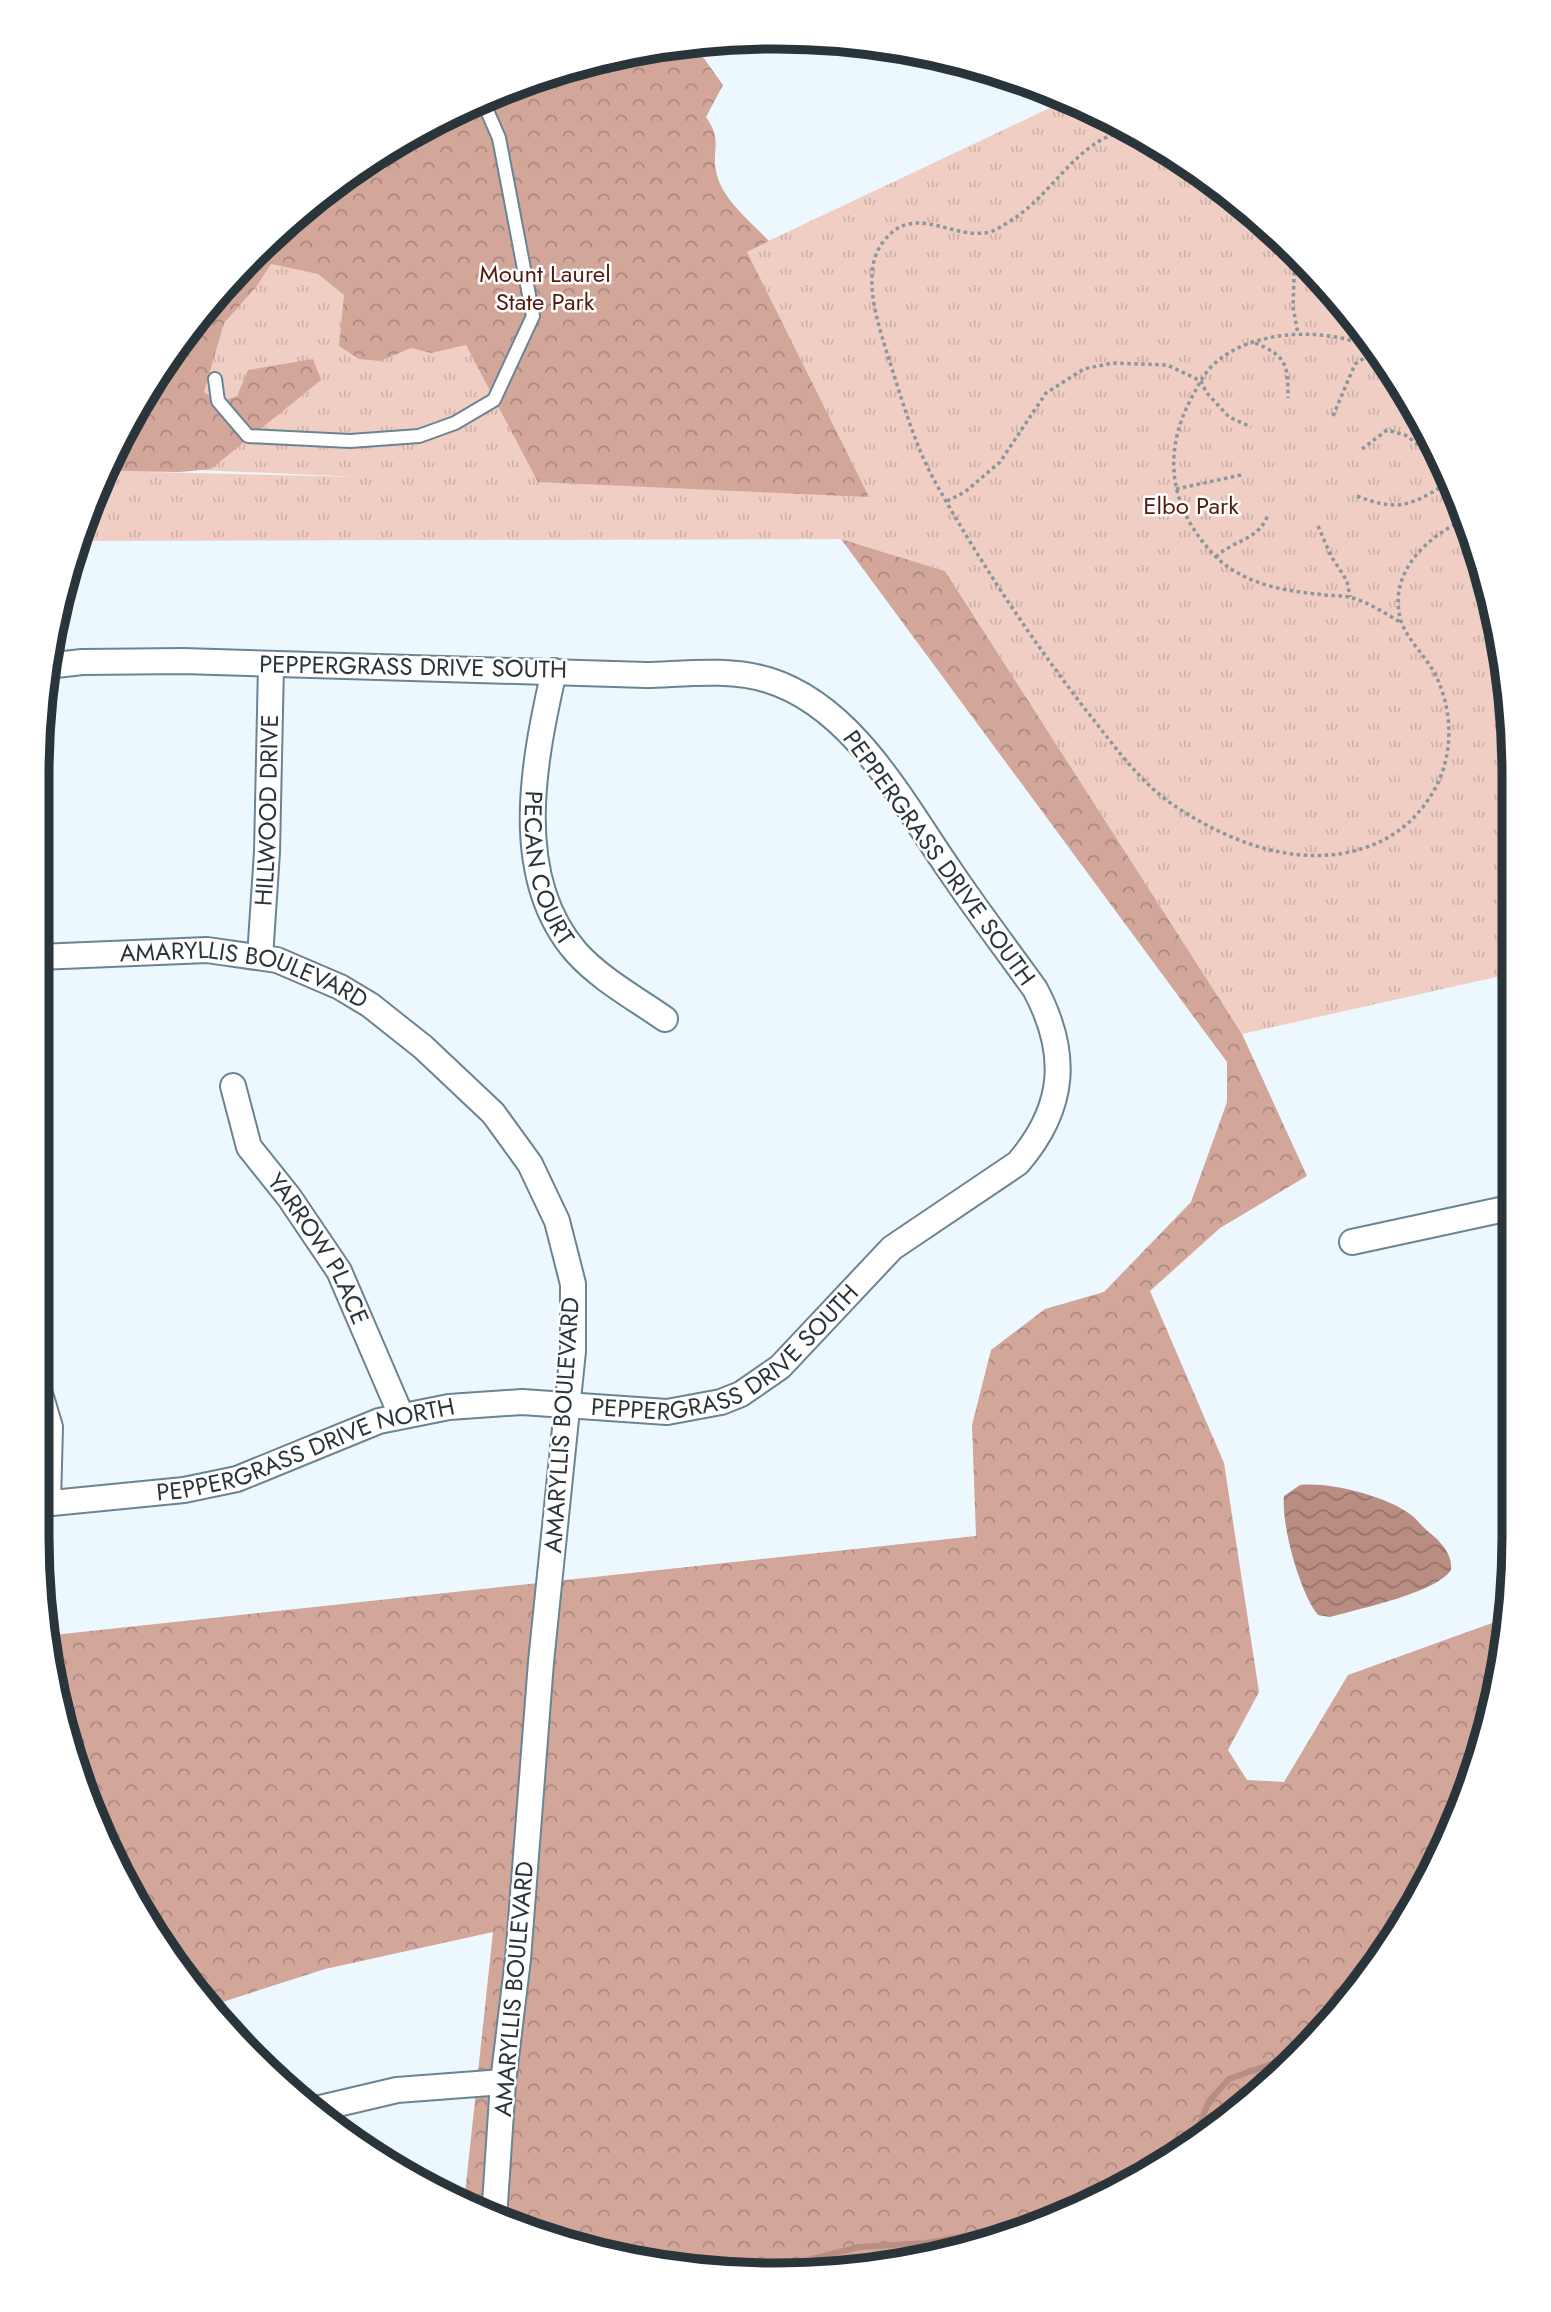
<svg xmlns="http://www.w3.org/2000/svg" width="1551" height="2312" font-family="Jost,sans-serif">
  <defs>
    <pattern id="grass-tufts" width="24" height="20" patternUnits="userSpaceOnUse" patternTransform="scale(1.75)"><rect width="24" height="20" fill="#f0cec4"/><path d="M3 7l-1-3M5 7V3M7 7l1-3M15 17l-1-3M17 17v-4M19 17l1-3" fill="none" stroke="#ceb2a9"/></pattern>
    <pattern id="forest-crowns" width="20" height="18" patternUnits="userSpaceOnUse" patternTransform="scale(1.75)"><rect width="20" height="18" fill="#d3a69a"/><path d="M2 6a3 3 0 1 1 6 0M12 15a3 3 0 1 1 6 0" fill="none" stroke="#ab887f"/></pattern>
    <pattern id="water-waves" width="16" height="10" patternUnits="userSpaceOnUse" patternTransform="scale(1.75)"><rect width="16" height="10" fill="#b88d82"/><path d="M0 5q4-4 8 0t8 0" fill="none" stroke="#96746c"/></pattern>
  </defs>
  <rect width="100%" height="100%" fill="#ecf7fe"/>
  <path fill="url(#grass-tufts)" d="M646,50L747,251L1069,99L1186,161L1298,253L1390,365L1458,492L1500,631L1514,776V973L1242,1034L945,571L841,539L82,541L105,471L363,477L107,466L113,448L189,326L253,253L365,161L492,93L631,51Z"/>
  <g fill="url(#forest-crowns)">
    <path d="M701,44L698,50L723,85L706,117C724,143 710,150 717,175C723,200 752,223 769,241L747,252L869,497L538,482L466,345L431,353L411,348L380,361L359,359L339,346L344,295L318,274L271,264L256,287L224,323L204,392L220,402L237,396L248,370L313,359L321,380L211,469L180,472L105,471L113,448L189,326L253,253L365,161L492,93L631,51Z"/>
    <path d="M841,539L945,571L1242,1034L1307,1176L1220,1228L1150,1291L1224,1463L1259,1692L1228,1750L1247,1780L1284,1782L1348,1675L1506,1618L1500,1680L1438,1864L1390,1947L1298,2059L1145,2176L1013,2236L920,2261L727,2274L631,2261L493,2219L464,2203L493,1932L325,1969L207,2007L161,1947L76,1774L44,1636L976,1536L972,1425L991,1350L1045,1309L1104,1292L1191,1202L1227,1102V1062Z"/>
  </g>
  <path fill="url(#water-waves)" d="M1300,1485C1331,1482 1385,1496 1410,1514C1418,1520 1423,1528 1430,1533C1441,1542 1453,1555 1451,1570C1436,1593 1358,1609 1330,1617L1318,1615C1300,1593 1281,1525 1284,1496Z"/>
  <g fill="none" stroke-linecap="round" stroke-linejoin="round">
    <g stroke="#b88d82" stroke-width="6">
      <path d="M1194,2139L1209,2101L1229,2079L1303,2053"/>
      <path d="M764,2271L859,2247L927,2243L1048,2220"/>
    </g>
    <g stroke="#6b8493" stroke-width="16">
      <path id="lane" d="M215,379L218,401L248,436L350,441L419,436L455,423L494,400L533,316L499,138L482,99"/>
    </g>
    <g stroke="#6b8493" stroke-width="28">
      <g id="street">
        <path id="s1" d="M554,671C534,760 510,876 576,952C600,979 635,998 665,1019"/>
        <path id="s2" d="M38,957L207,950L277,960L340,987L370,1005L423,1047L493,1113L530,1164L557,1221L573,1284V1351L541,1662L518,1959L503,2082L494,2219"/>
        <path id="s3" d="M260,957L267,852L271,665"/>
        <path id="s4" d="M233,1086L249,1147L289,1197L339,1271L401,1415"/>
        <path d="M1352,1242L1514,1207"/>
        <path d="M41,1397L50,1427L48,1503"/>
        <path id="s5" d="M42,1504L184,1490L237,1479L379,1421L449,1407L522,1402L667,1412L721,1402L741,1394L780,1367L892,1248L1018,1163C1066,1107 1069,1053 1035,989C1007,950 978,912 951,872C903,803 853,706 768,680C729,668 685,674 646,675L183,661L82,662L47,666"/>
        <path d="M312,2110L397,2090L503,2082"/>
      </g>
    </g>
    <g stroke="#8b969d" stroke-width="3.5" stroke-dasharray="3.5 3.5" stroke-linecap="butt">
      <path d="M1127,130C1076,141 1054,193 1012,220C1003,225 995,232 984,233C948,237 912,203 883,242C860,272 878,324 888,356C901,397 914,443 934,480C979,561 1029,636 1085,709C1111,741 1135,777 1169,802C1225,841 1299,871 1367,847C1393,838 1413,822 1428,800C1454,763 1455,714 1435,674C1426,657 1407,639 1401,621C1387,573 1427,536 1466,519"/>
      <path d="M1295,251L1293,307L1298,334"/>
      <path d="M1255,343C1287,356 1288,365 1288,398"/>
      <path d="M1377,350C1331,327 1251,327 1212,366C1203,375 1198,386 1192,397C1161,454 1170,509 1215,556C1242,583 1282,591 1318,594C1328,596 1339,595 1349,597C1367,601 1386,614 1402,623"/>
      <path d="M1333,416L1355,364L1377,350"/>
      <path d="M1362,449L1387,430L1405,435L1437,458"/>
      <path d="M1436,451L1442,486L1465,518"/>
      <path d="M1176,489L1241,475"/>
      <path d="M1357,496C1393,510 1409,508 1442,486"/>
      <path d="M947,501L965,492L1000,462L1046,393L1084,369L1112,363L1167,365L1201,381L1206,392L1229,417L1251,427"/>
      <path d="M1318,526L1331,556L1347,581L1350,597"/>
      <path d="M1216,557C1234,539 1257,542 1268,515"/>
    </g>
    <use href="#lane" stroke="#fff" stroke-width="12"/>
    <use href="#street" stroke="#fff" stroke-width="24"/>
  </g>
  <g text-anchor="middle" stroke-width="5" stroke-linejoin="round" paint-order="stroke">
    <g font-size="24" fill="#521b0d" stroke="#fff">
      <text x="545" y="282">Mount Laurel<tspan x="545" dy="28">State Park</tspan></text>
      <text x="1191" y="514">Elbo Park</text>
    </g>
    <g font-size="24" fill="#2a353b" stroke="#fff">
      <text transform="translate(413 667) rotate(1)" y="8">PEPPERGRASS DRIVE SOUTH</text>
      <text dy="8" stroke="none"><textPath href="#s3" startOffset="147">HILLWOOD DRIVE</textPath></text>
      <text transform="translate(939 858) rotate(54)" y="8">PEPPERGRASS DRIVE SOUTH</text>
      <text dy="8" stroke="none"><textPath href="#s1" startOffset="201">PECAN COURT</textPath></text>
      <text dy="8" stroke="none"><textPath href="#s2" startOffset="210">AMARYLLIS BOULEVARD</textPath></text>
      <text dy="8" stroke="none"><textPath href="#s4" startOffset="187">YARROW PLACE</textPath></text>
      <text dy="8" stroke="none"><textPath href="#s5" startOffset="718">PEPPERGRASS DRIVE SOUTH</textPath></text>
      <text transform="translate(562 1425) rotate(-86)" y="8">AMARYLLIS BOULEVARD</text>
      <text dy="8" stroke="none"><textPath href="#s5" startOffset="271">PEPPERGRASS DRIVE NORTH</textPath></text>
      <text transform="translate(514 1989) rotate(-85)" y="8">AMARYLLIS BOULEVARD</text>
    </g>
  </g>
  <path d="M0 0H1551V2312H0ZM775 49H776A726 726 0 0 1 1502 775V1537A726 726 0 0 1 776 2263H775A726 726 0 0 1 49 1537V775A726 726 0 0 1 775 49Z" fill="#fff" fill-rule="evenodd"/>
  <path fill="none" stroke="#2a353b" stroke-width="9" d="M775 49H776A726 726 0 0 1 1502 775V1537A726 726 0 0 1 776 2263H775A726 726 0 0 1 49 1537V775A726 726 0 0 1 775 49Z"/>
</svg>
